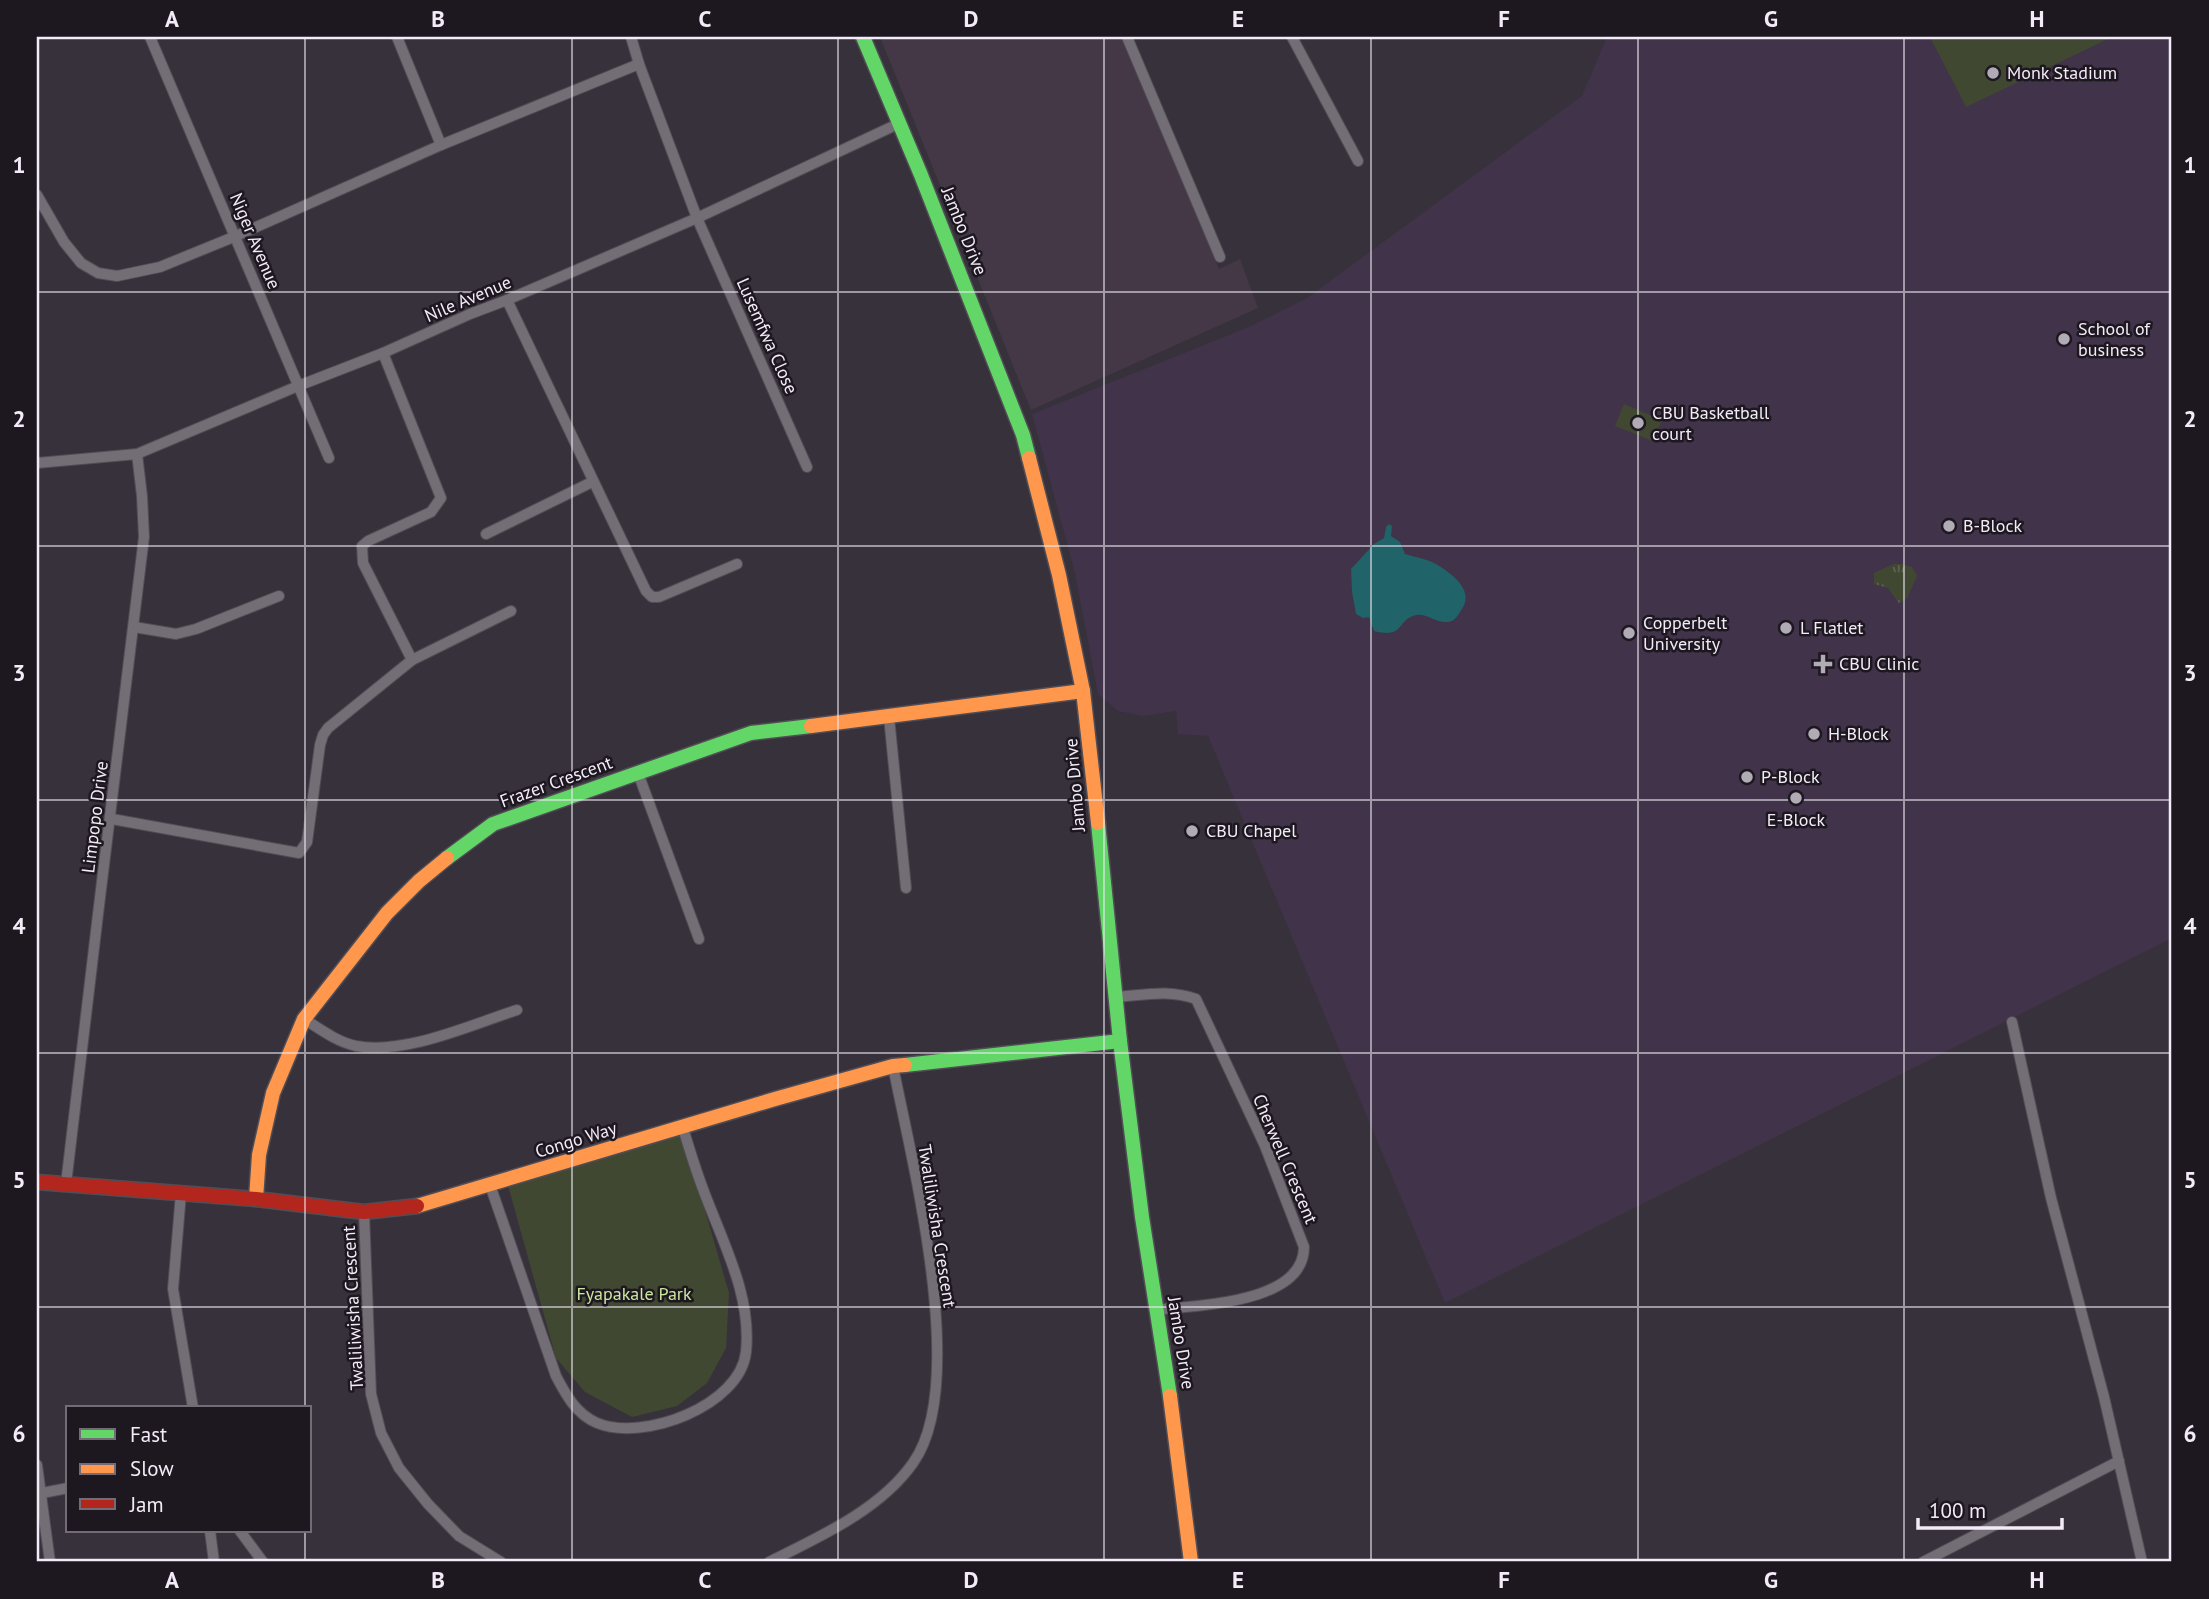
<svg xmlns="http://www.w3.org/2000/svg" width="2209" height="1599" font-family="'PT Sans',sans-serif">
  <defs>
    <pattern id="grass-tufts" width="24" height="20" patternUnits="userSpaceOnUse" patternTransform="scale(1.75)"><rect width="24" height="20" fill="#414831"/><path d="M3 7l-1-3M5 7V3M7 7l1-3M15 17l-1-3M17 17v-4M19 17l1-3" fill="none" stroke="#5d6350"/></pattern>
  </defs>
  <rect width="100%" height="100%" fill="#37313b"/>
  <path fill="#443847" d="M880,37H1123L1219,269L1240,259L1258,308L1031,410Z"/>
  <path fill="#413349" d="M1607,37H2172V938L1445,1303L1208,736L1178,734L1176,711L1142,716L1118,711L1098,694L1075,573L1032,414L1249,327L1307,298L1582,96Z"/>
  <path fill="url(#grass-tufts)" d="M1894,564H1901L1912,567L1917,576L1907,598L1899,603L1888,588L1874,584V573Z"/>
  <g fill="#414831">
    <path d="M1930,37H2107L2108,39L1966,107Z"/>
    <path d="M1624,404L1662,420L1653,441L1615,426Z"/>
    <path d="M682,1131L729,1293L726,1348L707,1383L677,1406L632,1417L585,1392L556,1358L507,1182Z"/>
  </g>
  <path fill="#206368" d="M1389,524L1392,526L1391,536L1400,542L1405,554C1415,557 1427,559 1436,564C1451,573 1475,590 1462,609C1458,615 1455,622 1447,622C1436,623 1427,613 1416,615C1396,620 1405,639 1374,631L1369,617L1363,618L1356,614L1352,592L1351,569L1374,544L1384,538L1386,527Z"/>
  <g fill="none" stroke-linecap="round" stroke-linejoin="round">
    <g stroke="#514d55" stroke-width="12">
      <g id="street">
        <path d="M150,37L329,458"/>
        <path d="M397,37L441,145"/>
        <path d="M631,37L639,64L697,218L807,467"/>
        <path d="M1127,37L1220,257"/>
        <path d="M1292,37L1358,161"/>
        <path d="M37,195L64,242L81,263L98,273L117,276L160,267L236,236L441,145L639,64"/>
        <path d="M507,300L646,591L652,597H659L737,564"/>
        <path d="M383,353L441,498L431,512L368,541L362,546L363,563L412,660"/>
        <path d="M37,463L137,454L298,386L383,353L470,314L507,300L697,218L900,123"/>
        <path d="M486,534L592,482"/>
        <path d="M134,627L176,634L196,629L279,596"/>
        <path d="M889,717L906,888"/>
        <path d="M638,773L699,939"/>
        <path d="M112,819L299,853L307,842L320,745L323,735L328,728L412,660L511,611"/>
        <path d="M1115,997C1143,995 1170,989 1196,999L1265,1146L1304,1247C1304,1304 1196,1305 1156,1310"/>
        <path d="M304,1019C320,1029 337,1042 356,1046C406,1055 470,1025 517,1010"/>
        <path d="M2012,1022L2051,1198L2104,1397L2142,1562"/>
        <path d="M66,1184C90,968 119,753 144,537L142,496L137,454"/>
        <path d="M490,1185L556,1376C566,1395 576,1414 597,1423C643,1442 740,1406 746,1352C752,1295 722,1241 703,1189C695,1168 689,1148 683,1128"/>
        <path d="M181,1193L173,1289L193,1408"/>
        <path d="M364,1212L371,1394L381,1433L399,1468L428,1504L459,1536L501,1562"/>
        <path d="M37,1465L50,1562"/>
        <path d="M42,1493L68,1488"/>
        <path d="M210,1531L214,1562"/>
        <path d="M240,1531L263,1562"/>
        <path d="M769,1562C819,1537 880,1510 913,1463C970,1383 911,1159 893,1066"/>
        <path d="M1923,1562L2119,1461"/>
      </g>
    </g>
    <g stroke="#514d55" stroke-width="17">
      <g id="fast">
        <path d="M863,37L921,175L1023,435L1029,458"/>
        <path d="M1098,823L1120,1041L1142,1217L1170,1396"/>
        <path d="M447,858L493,824L751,733L811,726"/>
        <path d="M905,1065L1120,1041"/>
      </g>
    </g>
    <g stroke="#514d55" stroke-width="17">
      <g id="slow">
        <path d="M1029,458L1059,575L1083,691L1098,823"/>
        <path d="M811,726L1083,691"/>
        <path d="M256,1199L259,1155L273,1093L304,1019L387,913L419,881L447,858"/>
        <path d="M417,1206L775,1099L893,1066L905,1065"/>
        <path d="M1170,1396L1191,1562"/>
      </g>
    </g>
    <g stroke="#514d55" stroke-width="17">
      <path id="jam" d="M37,1182L256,1199L364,1212L417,1206"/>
    </g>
    <use href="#street" stroke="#736e76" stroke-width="10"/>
    <use href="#fast" stroke="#63d668" stroke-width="14"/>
    <use href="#slow" stroke="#ff974d" stroke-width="14"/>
    <use href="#jam" stroke="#b3261e" stroke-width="14"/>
  </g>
  <path fill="none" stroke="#f3ecf8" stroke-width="2" stroke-opacity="0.55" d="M305,37V1408M572,37V1562M838,37V1562M1104,37V1562M1371,37V1562M1638,37V1562M1904,37V1562M37,292H2172M37,546H2172M37,800H2172M37,1053H2172M37,1307H2172M305,1531V1562"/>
  <g fill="#b1abb6" stroke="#1d1720" stroke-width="2.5">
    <circle cx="1993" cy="73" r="7"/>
    <circle cx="2064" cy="339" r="7"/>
    <circle cx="1638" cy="423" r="7"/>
    <circle cx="1949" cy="526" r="7"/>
    <circle cx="1786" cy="628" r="7"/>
    <circle cx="1629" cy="633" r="7"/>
    <path d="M1819.5 653.5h7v7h7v7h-7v7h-7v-7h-7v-7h7z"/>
    <circle cx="1814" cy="734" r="7"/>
    <circle cx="1747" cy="777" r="7"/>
    <circle cx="1796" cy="798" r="7"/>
    <circle cx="1192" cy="831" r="7"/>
  </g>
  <g text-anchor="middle" stroke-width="5" stroke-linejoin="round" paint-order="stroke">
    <g font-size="18" fill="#f3ecf8" stroke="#1d1720" text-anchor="start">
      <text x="2007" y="79">Monk Stadium</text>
      <text x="2078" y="335">School of<tspan x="2078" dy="21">business</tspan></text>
      <text x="1652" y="419">CBU Basketball<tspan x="1652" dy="21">court</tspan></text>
      <text x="1963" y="532">B-Block</text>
      <text x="1643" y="629">Copperbelt<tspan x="1643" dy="21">University</tspan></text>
      <text x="1800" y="634">L Flatlet</text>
      <text x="1839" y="670">CBU Clinic</text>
      <text x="1828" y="740">H-Block</text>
      <text x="1761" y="783">P-Block</text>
      <text x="1796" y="826" text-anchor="middle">E-Block</text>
      <text x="1206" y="837">CBU Chapel</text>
    </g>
    <g font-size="18" fill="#f3ecf8" stroke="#1d1720">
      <text transform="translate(964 231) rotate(68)" y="6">Jambo Drive</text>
      <text transform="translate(255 241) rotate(67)" y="6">Niger Avenue</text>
      <text transform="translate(468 299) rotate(-23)" y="6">Nile Avenue</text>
      <text transform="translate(767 336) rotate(66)" y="6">Lusemfwa Close</text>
      <text transform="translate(556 782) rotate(-20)" y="6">Frazer Crescent</text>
      <text transform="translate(1075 785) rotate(-95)" y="6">Jambo Drive</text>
      <text transform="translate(95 817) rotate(-83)" y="6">Limpopo Drive</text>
      <text transform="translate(576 1140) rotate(-17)" y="6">Congo Way</text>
      <text transform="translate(1285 1159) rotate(67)" y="6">Cherwell Crescent</text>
      <text transform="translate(937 1226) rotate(81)" y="6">Twaliliwisha Crescent</text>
      <text transform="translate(353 1308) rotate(-93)" y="6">Twaliliwisha Crescent</text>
      <text transform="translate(1181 1343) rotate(81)" y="6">Jambo Drive</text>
    </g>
    <g font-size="18" fill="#cbe79d" stroke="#1d1720">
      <text x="634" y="1300">Fyapakale Park</text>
    </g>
  </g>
  <rect width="2209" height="1599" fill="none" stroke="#1d1720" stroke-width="77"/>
  <rect x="66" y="1406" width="245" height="126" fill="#1d1720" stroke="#736c76" stroke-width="2"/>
  <rect x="80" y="1429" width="35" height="10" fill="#63d668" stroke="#736c76" stroke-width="2"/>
  <text x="130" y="1442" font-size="21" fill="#f3ecf8">Fast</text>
  <rect x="80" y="1464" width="35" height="10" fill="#ff974d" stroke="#736c76" stroke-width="2"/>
  <text x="130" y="1476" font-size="21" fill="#f3ecf8">Slow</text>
  <rect x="80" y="1499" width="35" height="10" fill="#b3261e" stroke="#736c76" stroke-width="2"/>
  <text x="130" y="1512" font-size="21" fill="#f3ecf8">Jam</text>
  <path d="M1918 1518v10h144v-10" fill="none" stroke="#f3ecf8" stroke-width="3.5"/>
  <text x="1929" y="1518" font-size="21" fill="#f3ecf8" stroke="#1d1720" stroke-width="5" paint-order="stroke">100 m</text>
  <rect x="38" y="38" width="2132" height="1522" fill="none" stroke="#f3ecf8" stroke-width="2.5"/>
  <g font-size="23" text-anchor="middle" font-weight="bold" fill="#f3ecf8">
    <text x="172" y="27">A</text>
    <text x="438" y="27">B</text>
    <text x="705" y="27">C</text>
    <text x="971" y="27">D</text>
    <text x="1238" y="27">E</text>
    <text x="1504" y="27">F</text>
    <text x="1771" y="27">G</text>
    <text x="2037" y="27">H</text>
    <text x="19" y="173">1</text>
    <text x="2190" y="173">1</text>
    <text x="19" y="427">2</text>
    <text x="2190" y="427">2</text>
    <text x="19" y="681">3</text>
    <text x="2190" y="681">3</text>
    <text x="19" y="934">4</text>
    <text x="2190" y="934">4</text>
    <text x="19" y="1188">5</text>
    <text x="2190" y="1188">5</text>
    <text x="19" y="1442">6</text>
    <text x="2190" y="1442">6</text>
    <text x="172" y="1588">A</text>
    <text x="438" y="1588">B</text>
    <text x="705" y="1588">C</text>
    <text x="971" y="1588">D</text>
    <text x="1238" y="1588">E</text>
    <text x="1504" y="1588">F</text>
    <text x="1771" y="1588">G</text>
    <text x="2037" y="1588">H</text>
  </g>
</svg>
